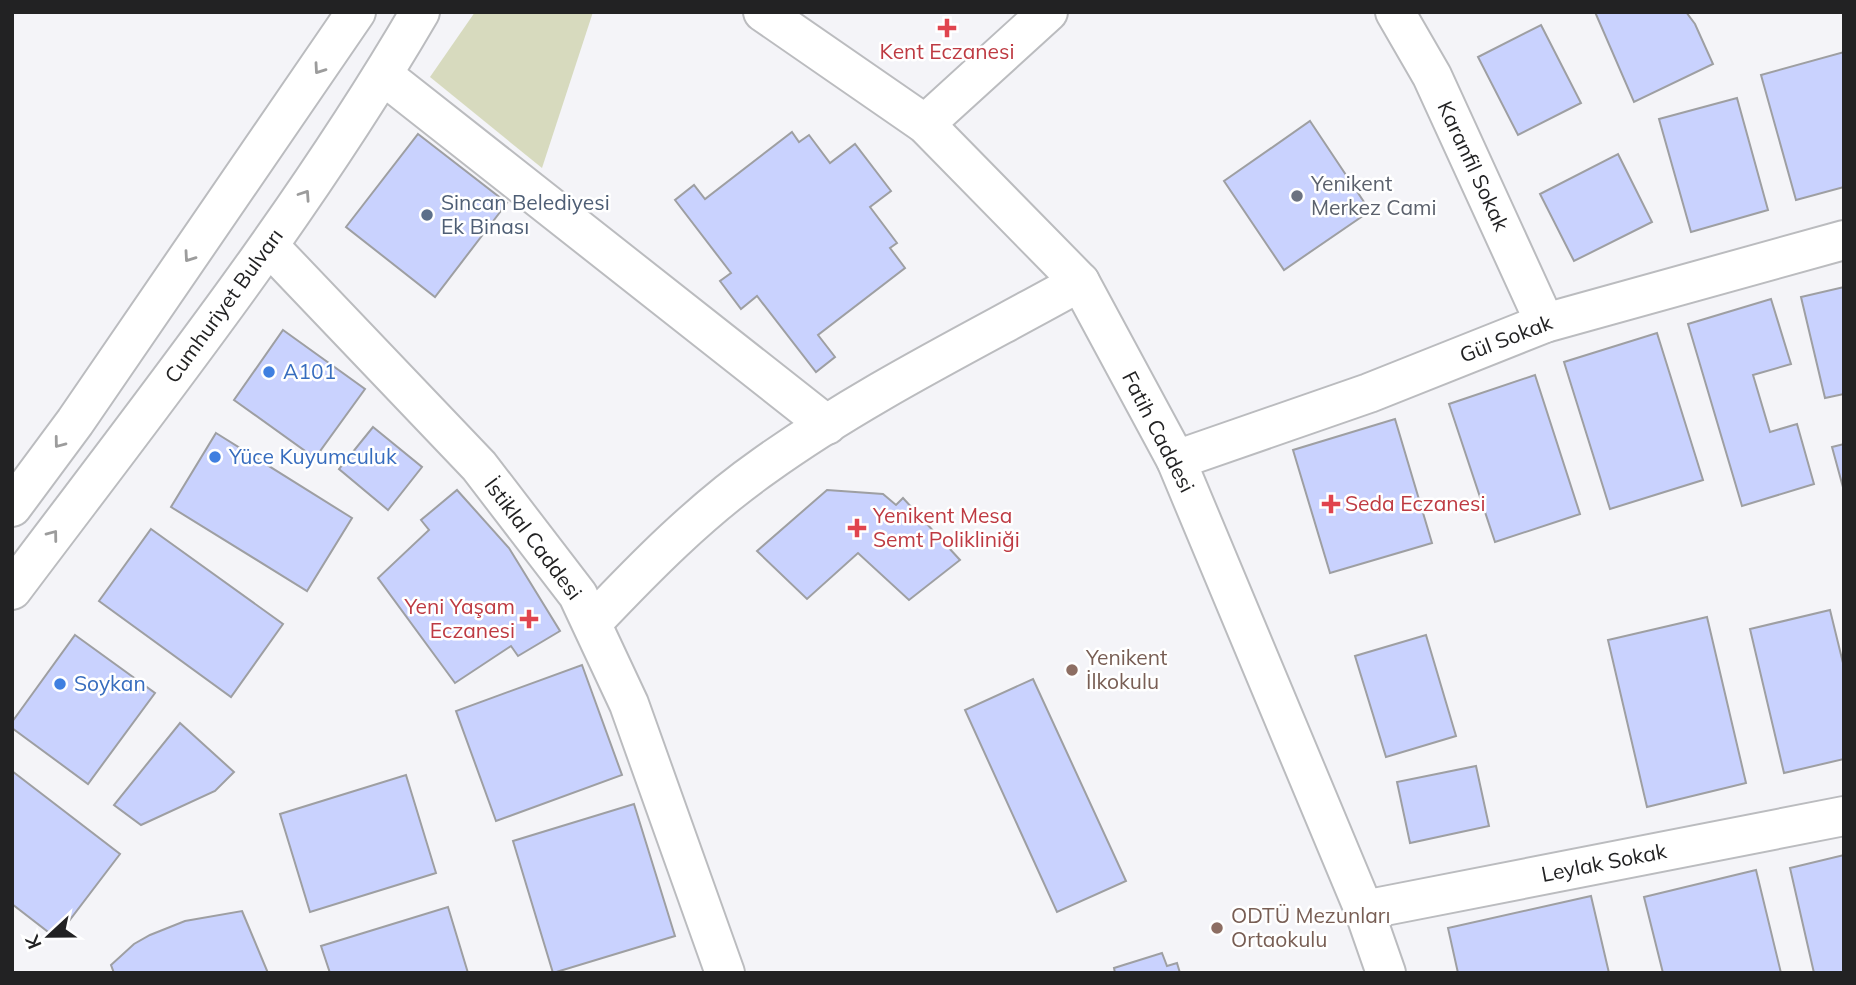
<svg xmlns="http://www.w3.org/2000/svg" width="1856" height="985" font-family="Mulish,sans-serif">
  <rect width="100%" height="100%" fill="#f4f4f8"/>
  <path fill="#d7dabe" d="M475,12H593L542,168L430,77Z"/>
  <g fill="#c9d2fe" stroke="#9e9fa2" stroke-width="2">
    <path d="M1595,12H1686L1695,24L1713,64L1634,102Z"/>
    <path d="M1541,25L1581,103L1518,135L1478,57Z"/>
    <path d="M1844,52V187L1796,200L1761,75Z"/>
    <path d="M1737,98L1768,210L1691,232L1659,119Z"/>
    <path d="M1310,121L1370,211L1284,270L1224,181Z"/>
    <path d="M792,132L799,142L809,135L830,163L855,144L891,191L870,207L897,243L890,248L905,268L818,335L835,357L816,372L757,296L741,309L720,281L731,273L675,200L694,185L705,199Z"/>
    <path d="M418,134L507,203L435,297L346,227Z"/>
    <path d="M1618,154L1652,222L1574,261L1540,194Z"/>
    <path d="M1844,287V394L1825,398L1801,297Z"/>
    <path d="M1771,299L1791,364L1753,375L1770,432L1797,424L1814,484L1742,506L1688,324Z"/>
    <path d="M283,330L365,389L315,458L234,400Z"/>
    <path d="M1657,333L1703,480L1610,509L1564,362Z"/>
    <path d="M1535,375L1580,514L1495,542L1449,404Z"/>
    <path d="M1395,419L1432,543L1330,573L1293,450Z"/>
    <path d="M373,427L422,467L388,510L339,469Z"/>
    <path d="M216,433L352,518L307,591L171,507Z"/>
    <path d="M1844,444V491L1832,447Z"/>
    <path d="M457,490L509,548L560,631L518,656L511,646L455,683L378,578L429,530L421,520Z"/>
    <path d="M827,490L883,494L896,505L903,498L960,560L909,600L858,553L807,599L757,551Z"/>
    <path d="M151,529L283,624L231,697L99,601Z"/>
    <path d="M1830,610L1844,667V759L1784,773L1750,629Z"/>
    <path d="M1707,617L1746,783L1647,807L1608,640Z"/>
    <path d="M75,635L155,693L88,784L12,728V722Z"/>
    <path d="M1426,635L1456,736L1386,757L1355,656Z"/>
    <path d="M582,665L622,775L496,821L456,711Z"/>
    <path d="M1033,679L1126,881L1057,912L965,710Z"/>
    <path d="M180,723L234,772L215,791L141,825L114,805Z"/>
    <path d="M1476,766L1489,826L1410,843L1397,782Z"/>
    <path d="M12,771L120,854L56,938L12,904Z"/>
    <path d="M406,775L436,873L310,912L280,814Z"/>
    <path d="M634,804L675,936L553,973L513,841Z"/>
    <path d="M1844,855V973H1814L1790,868Z"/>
    <path d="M1756,870L1781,973H1663L1644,897Z"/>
    <path d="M1591,896L1609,973H1458L1448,928Z"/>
    <path d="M448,907L468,973H330L321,946Z"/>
    <path d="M242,911L268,973H114L111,965L134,944L150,935L185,921Z"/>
    <path d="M1162,953L1167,966L1177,963L1180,973H1115L1114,968Z"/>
  </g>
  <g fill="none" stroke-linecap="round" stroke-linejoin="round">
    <g stroke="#bbbcbf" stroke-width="42">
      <g id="minor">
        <path d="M1395,12L1432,76L1545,323"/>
        <path d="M383,75L827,425"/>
        <path d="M925,124L1048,12"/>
        <path d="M1176,460L1369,393L1545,323L1844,240"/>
        <path d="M592,623C645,567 700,511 764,466C863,395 974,341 1080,282"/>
        <path d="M1364,910L1844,816"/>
      </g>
    </g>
    <g stroke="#bbbcbf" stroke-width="42">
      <g id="tertiary">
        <path d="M763,12L925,124L1080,282L1176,460L1364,910L1386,973"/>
        <path d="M270,247L479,466L578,595L629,704L725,973"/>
      </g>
    </g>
    <g stroke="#bbbcbf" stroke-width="42">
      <g id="secondary">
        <path d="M12,507L75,422L356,12"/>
        <path d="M12,590C154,401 301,216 420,12"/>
      </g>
    </g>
    <use href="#minor" stroke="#fff" stroke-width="38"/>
    <use href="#tertiary" stroke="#fff" stroke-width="38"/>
    <use href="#secondary" stroke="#fff" stroke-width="38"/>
  </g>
  <defs><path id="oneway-chevron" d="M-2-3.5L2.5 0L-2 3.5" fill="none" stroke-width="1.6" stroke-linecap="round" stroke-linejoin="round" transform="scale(1.75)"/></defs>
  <g stroke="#9c9c9c">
    <use href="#oneway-chevron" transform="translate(319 69) rotate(125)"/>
    <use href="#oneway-chevron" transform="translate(305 195) rotate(-56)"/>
    <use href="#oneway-chevron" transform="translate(189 257) rotate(125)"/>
    <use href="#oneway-chevron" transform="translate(59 443) rotate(127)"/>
    <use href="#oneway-chevron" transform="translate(53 535) rotate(-53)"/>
  </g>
  <g fill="#e0444e" stroke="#fff" stroke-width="2.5">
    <path d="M943.5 17.5h7v7h7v7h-7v7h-7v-7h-7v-7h7z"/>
    <path d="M1327.5 493.5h7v7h7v7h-7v7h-7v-7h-7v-7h7z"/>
    <path d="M853.5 517.5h7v7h7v7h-7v7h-7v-7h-7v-7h7z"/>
    <path d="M525.5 608.5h7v7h7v7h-7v7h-7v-7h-7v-7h7z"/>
  </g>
  <circle fill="#6b7280" stroke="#fff" stroke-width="2.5" cx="1297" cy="196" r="7"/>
  <circle fill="#5c6f8a" stroke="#fff" stroke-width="2.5" cx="427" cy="215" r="7"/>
  <g fill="#3f7fe0" stroke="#fff" stroke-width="2.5">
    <circle cx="269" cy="372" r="7"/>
    <circle cx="215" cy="457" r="7"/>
    <circle cx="60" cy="684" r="7"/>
  </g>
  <g fill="#8d6e63" stroke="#fff" stroke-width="2.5">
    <circle cx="1072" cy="670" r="7"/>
    <circle cx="1217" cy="928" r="7"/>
  </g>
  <g text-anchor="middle" stroke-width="5" stroke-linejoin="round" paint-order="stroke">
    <g font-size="21" fill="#be3a42" stroke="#fff" text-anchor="start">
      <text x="947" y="59" text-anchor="middle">Kent Eczanesi</text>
      <text x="1345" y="511">Seda Eczanesi</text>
      <text x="873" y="523">Yenikent Mesa<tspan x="873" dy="24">Semt Polikliniği</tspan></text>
      <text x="515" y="614" text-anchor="end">Yeni Yaşam<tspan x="515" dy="24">Eczanesi</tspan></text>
    </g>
    <g font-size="21" fill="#222223" stroke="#fff">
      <text transform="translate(1473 166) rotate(65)" y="7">Karanfil Sokak</text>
      <text transform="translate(224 306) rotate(-54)" y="7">Cumhuriyet Bulvarı</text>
      <text transform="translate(1506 339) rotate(-21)" y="7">Gül Sokak</text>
      <text transform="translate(1158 432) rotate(63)" y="7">Fatih Caddesi</text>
      <text transform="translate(533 539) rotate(53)" y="7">İstiklal Caddesi</text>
      <text transform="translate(1604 863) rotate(-11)" y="7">Leylak Sokak</text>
    </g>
    <g font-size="21" fill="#5b616d" stroke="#fff" text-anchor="start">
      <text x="1311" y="191">Yenikent<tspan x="1311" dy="24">Merkez Cami</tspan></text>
    </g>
    <g font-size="21" fill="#4e5e75" stroke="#fff" text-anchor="start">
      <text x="441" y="210">Sincan Belediyesi<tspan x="441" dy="24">Ek Binası</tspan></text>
    </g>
    <g font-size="21" fill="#366cbe" stroke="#fff" text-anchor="start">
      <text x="283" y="379">A101</text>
      <text x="229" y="464">Yüce Kuyumculuk</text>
      <text x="74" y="691">Soykan</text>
    </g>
    <g font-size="21" fill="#785e54" stroke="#fff" text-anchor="start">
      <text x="1086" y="665">Yenikent<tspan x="1086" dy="24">İlkokulu</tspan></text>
      <text x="1231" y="923">ODTÜ Mezunları<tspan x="1231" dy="24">Ortaokulu</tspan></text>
    </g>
  </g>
  <rect width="1856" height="985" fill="none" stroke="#222223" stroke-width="28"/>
  <g transform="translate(49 936) rotate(248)" stroke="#ffffff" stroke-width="5" paint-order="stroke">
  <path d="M0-5L12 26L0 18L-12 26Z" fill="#222223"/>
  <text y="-10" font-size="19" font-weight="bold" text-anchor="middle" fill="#222223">K</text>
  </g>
</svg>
